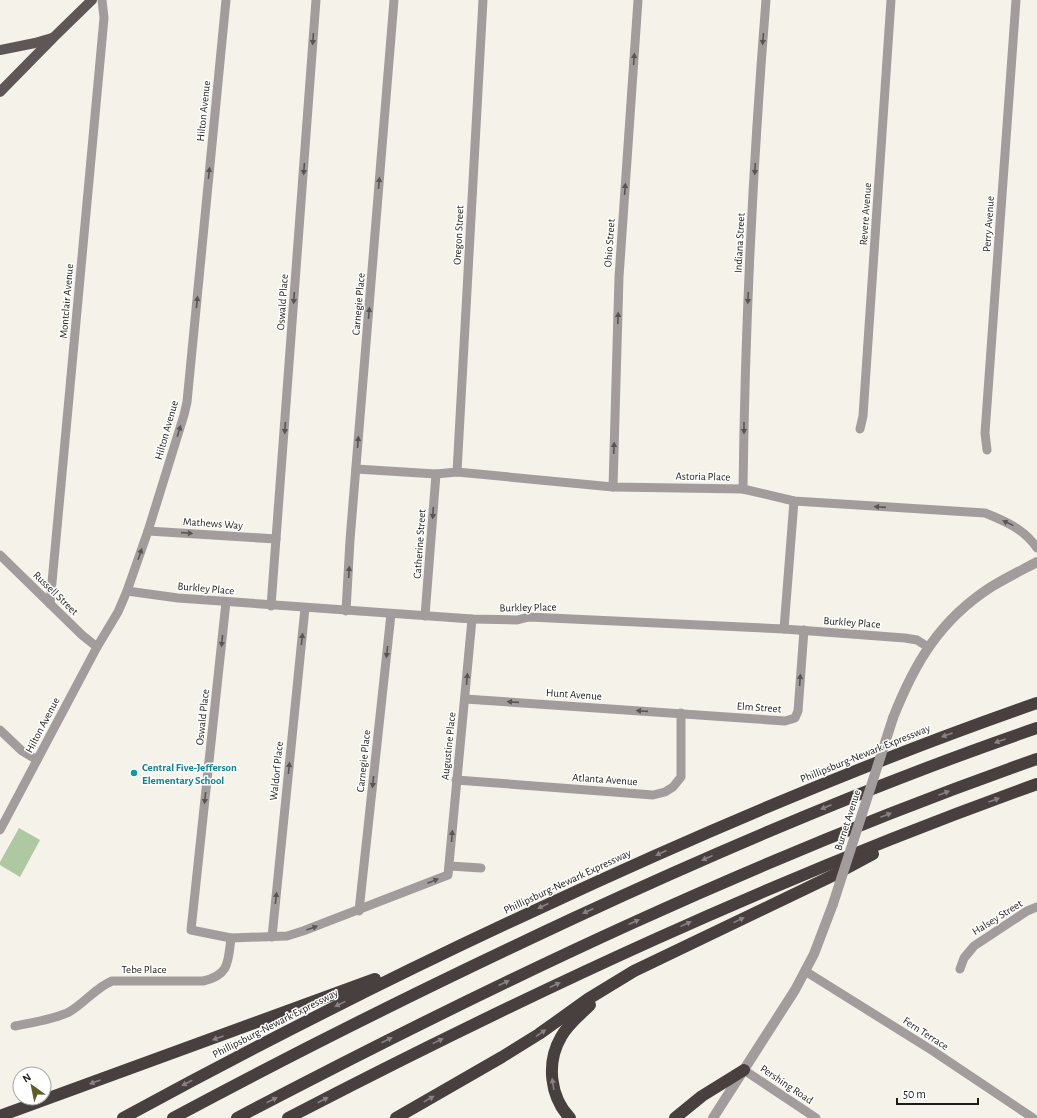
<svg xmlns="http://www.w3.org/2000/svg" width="1037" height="1118" font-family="'Alegreya Sans',sans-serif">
  <rect width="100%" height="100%" fill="#f5f3e9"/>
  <path fill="#aec8a2" d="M19,828L40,840L20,877L0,865V862Z"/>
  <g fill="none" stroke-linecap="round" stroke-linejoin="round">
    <g stroke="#a29d9c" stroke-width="9">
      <path d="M860,429L863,416L891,0"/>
      <path d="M987,450L985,433L1016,0"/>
      <path d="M356,469L436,474L457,472L613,487L743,489L794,501L985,513C1005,521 1024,529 1037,548"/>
      <path d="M457,472L483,0"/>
      <path d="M613,487L619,277L638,0"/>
      <path d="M743,489C745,326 753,162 766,0"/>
      <path d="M148,531L276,539"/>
      <path d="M0,555L82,635L97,647"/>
      <path d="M127,591L178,598L472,619L517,620L529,617L784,629L905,638L917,640L928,647"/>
      <path d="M226,602L191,930L231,938L287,936L303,931L448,875L472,619"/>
      <path d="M50,604L104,18L102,0"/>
      <path d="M271,606L316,0"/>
      <path d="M346,611L350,540L394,0"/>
      <path d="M425,616L436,474"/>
      <path d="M784,629L794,501"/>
      <path d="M465,699L785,721L795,718L798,711L804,630"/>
      <path d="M0,730L22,751L37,760"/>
      <path d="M456,780L653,795L665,792L673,787L681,777V713"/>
      <path d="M0,830L97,647L118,612L127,591L148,531L184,415L187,402L226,0"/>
      <path d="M450,866L481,868"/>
      <path d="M359,911L391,614"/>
      <path d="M272,937L305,608"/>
      <path d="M960,969L964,958L974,946L1027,911L1037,907"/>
      <path d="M805,971L933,1051L1033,1118"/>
      <path d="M15,1026C30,1023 56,1019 69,1012C85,1003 95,988 112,981H203C230,975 228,961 231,938"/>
      <path d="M744,1070L816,1118"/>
    </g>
    <g stroke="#a29d9c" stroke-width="10">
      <path d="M893,718C915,662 940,620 991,587C1006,578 1022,570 1037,562"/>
      <path d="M713,1118L795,990L814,954L833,904"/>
    </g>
    <g stroke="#5f5757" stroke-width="10">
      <path d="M0,50L35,43L52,38"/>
      <path d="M0,92L54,37L92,0"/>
    </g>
    <g stroke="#483f3f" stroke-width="12">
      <path d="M0,1116L375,979"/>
      <path d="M123,1118C259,1044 397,974 538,909C701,833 867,762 1037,703"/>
      <path d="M173,1118C305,1047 439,981 574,918C725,848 879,782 1037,728"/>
      <path d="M237,1118C496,982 761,856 1037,759"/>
      <path d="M288,1118C531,992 778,877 1037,784"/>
      <path d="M396,1118L502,1057L539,1034L588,999L634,971L834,875L873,854"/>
      <path d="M570,1118C550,1097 546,1063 561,1037C568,1024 580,1015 590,1005"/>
      <path d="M675,1118L702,1096L744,1070"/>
    </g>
    <path stroke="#a29d9c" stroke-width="10" d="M833,904L893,718"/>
  </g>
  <defs><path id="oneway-solid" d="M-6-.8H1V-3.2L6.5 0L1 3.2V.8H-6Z"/></defs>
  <g fill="#585653">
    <use href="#oneway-solid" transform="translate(313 39) rotate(94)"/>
    <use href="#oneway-solid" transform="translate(763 39) rotate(95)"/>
    <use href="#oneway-solid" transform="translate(634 59) rotate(-86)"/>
    <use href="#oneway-solid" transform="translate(304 169) rotate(94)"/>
    <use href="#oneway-solid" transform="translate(755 169) rotate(93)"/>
    <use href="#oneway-solid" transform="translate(209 173) rotate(-84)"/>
    <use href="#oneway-solid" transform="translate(379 183) rotate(-85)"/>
    <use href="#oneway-solid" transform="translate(625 189) rotate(-86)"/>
    <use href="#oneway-solid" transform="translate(294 298) rotate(94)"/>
    <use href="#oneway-solid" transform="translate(748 298) rotate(93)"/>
    <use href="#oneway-solid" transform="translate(197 302) rotate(-84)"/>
    <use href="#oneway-solid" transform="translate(369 313) rotate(-85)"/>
    <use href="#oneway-solid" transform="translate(618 318) rotate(-88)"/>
    <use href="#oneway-solid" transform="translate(285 428) rotate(94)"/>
    <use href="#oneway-solid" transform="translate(744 428) rotate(90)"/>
    <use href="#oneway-solid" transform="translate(179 431) rotate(-73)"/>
    <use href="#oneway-solid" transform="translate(358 442) rotate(-85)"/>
    <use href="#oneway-solid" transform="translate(614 448) rotate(-88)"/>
    <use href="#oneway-solid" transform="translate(880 507) rotate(-176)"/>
    <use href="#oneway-solid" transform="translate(433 513) rotate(93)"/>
    <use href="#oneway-solid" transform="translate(1008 523) rotate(-154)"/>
    <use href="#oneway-solid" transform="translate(187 533) rotate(4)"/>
    <use href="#oneway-solid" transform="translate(140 554) rotate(-71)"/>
    <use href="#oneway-solid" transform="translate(349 572) rotate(-87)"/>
    <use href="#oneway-solid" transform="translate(302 639) rotate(-84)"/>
    <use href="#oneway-solid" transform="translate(222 641) rotate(96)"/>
    <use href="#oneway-solid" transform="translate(387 652) rotate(96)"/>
    <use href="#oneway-solid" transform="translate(467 679) rotate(-85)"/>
    <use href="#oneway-solid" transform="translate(800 680) rotate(-86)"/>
    <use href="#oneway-solid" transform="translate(513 702) rotate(-176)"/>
    <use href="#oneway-solid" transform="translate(642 711) rotate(-176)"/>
    <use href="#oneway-solid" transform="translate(289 768) rotate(-84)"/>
    <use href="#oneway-solid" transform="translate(373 782) rotate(96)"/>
    <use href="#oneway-solid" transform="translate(205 798) rotate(96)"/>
    <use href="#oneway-solid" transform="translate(452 836) rotate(-86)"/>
    <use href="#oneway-solid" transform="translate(433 881) rotate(-22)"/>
    <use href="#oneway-solid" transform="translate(276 898) rotate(-84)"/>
    <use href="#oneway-solid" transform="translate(312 928) rotate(-20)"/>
  </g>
  <g fill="#888282">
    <use href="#oneway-solid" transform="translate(947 735) rotate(160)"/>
    <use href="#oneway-solid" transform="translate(1000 741) rotate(160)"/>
    <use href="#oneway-solid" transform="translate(944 793) rotate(-21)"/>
    <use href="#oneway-solid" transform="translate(994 800) rotate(-20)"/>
    <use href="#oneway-solid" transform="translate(826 807) rotate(157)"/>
    <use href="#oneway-solid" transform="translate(886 815) rotate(-21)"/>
    <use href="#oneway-solid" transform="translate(661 853) rotate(156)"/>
    <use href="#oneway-solid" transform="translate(707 858) rotate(156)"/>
    <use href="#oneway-solid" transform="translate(543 906) rotate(155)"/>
    <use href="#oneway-solid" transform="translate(588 911) rotate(155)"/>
    <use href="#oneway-solid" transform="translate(739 920) rotate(-26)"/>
    <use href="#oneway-solid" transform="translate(634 922) rotate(-24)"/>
    <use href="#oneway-solid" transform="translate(686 924) rotate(-24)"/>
    <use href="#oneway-solid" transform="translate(504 983) rotate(-25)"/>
    <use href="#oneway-solid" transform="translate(555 985) rotate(-25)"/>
    <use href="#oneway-solid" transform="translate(340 1004) rotate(154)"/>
    <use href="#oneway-solid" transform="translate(541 1033) rotate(-34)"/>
    <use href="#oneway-solid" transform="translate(218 1038) rotate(160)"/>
    <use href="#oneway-solid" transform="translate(387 1040) rotate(-27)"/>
    <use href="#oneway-solid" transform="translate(438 1041) rotate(-26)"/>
    <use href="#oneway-solid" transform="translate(95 1082) rotate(160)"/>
    <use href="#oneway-solid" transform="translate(187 1083) rotate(152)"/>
    <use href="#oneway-solid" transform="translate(553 1084) rotate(-99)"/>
    <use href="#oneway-solid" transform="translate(429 1099) rotate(-29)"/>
    <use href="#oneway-solid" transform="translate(272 1100) rotate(-27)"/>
    <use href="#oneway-solid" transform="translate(323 1100) rotate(-27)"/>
  </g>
  <circle fill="#0f9aa8" stroke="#fff" stroke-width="1.5" cx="134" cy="773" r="4"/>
  <g text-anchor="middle" stroke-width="3" stroke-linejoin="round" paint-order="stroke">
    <g font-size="11" fill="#1c1b18" stroke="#fff">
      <text transform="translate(203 111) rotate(-84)" y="4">Hilton Avenue</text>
      <text transform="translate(865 214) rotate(-86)" y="4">Revere Avenue</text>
      <text transform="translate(988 224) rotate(-86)" y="4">Perry Avenue</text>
      <text transform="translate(458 235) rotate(-87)" y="4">Oregon Street</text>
      <text transform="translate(609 243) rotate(-86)" y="4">Ohio Street</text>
      <text transform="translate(739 243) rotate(-87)" y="4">Indiana Street</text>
      <text transform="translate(66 301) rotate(-85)" y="4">Montclair Avenue</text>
      <text transform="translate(282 302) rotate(-86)" y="4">Oswald Place</text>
      <text transform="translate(358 304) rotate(-85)" y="4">Carnegie Place</text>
      <text transform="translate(166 430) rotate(-74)" y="4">Hilton Avenue</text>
      <text transform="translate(703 476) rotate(1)" y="4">Astoria Place</text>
      <text transform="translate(213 523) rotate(4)" y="4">Mathews Way</text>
      <text transform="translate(419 544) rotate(-86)" y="4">Catherine Street</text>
      <text transform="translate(206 588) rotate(5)" y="4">Burkley Place</text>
      <text transform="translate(56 593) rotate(44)" y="4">Russell Street</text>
      <text transform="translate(528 607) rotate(-1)" y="4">Burkley Place</text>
      <text transform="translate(852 622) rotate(4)" y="4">Burkley Place</text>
      <text transform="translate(574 694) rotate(4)" y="4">Hunt Avenue</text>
      <text transform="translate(759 707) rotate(4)" y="4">Elm Street</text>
      <text transform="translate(202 717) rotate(-84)" y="4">Oswald Place</text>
      <text transform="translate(42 725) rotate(-62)" y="4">Hilton Avenue</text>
      <text transform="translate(448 746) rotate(-84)" y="4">Augustine Place</text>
      <text transform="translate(865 753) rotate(-22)" y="4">Phillipsburg-Newark Expressway</text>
      <text transform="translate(363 761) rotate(-84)" y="4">Carnegie Place</text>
      <text transform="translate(276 771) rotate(-84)" y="4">Waldorf Place</text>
      <text transform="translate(605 779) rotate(4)" y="4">Atlanta Avenue</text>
      <text transform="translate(847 820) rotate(-72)" y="4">Burnet Avenue</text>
      <text transform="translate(567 881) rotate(-25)" y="4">Phillipsburg-Newark Expressway</text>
      <text transform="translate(997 917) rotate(-32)" y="4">Halsey Street</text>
      <text x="144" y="973">Tebe Place</text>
      <text transform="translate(275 1023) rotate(-27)" y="4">Phillipsburg-Newark Expressway</text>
      <text transform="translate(926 1033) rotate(33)" y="4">Fern Terrace</text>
      <text transform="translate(787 1084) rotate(34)" y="4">Pershing Road</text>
    </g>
    <g font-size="11" font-weight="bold" fill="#0d838f" stroke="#fff" text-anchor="start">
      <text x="142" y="771">Central Five-Jefferson<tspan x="142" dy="13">Elementary School</tspan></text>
    </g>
  </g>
  <g transform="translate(32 1086) rotate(327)"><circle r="19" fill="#ffffff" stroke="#a4a4a3"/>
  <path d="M0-3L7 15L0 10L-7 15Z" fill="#615d29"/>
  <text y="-6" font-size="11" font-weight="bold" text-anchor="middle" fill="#1c1b18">N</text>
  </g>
  <path d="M897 1098v6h81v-6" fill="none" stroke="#1c1b18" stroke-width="2"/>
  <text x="903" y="1098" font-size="12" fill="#1c1b18" stroke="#ffffff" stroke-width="3" paint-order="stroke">50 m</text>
</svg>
